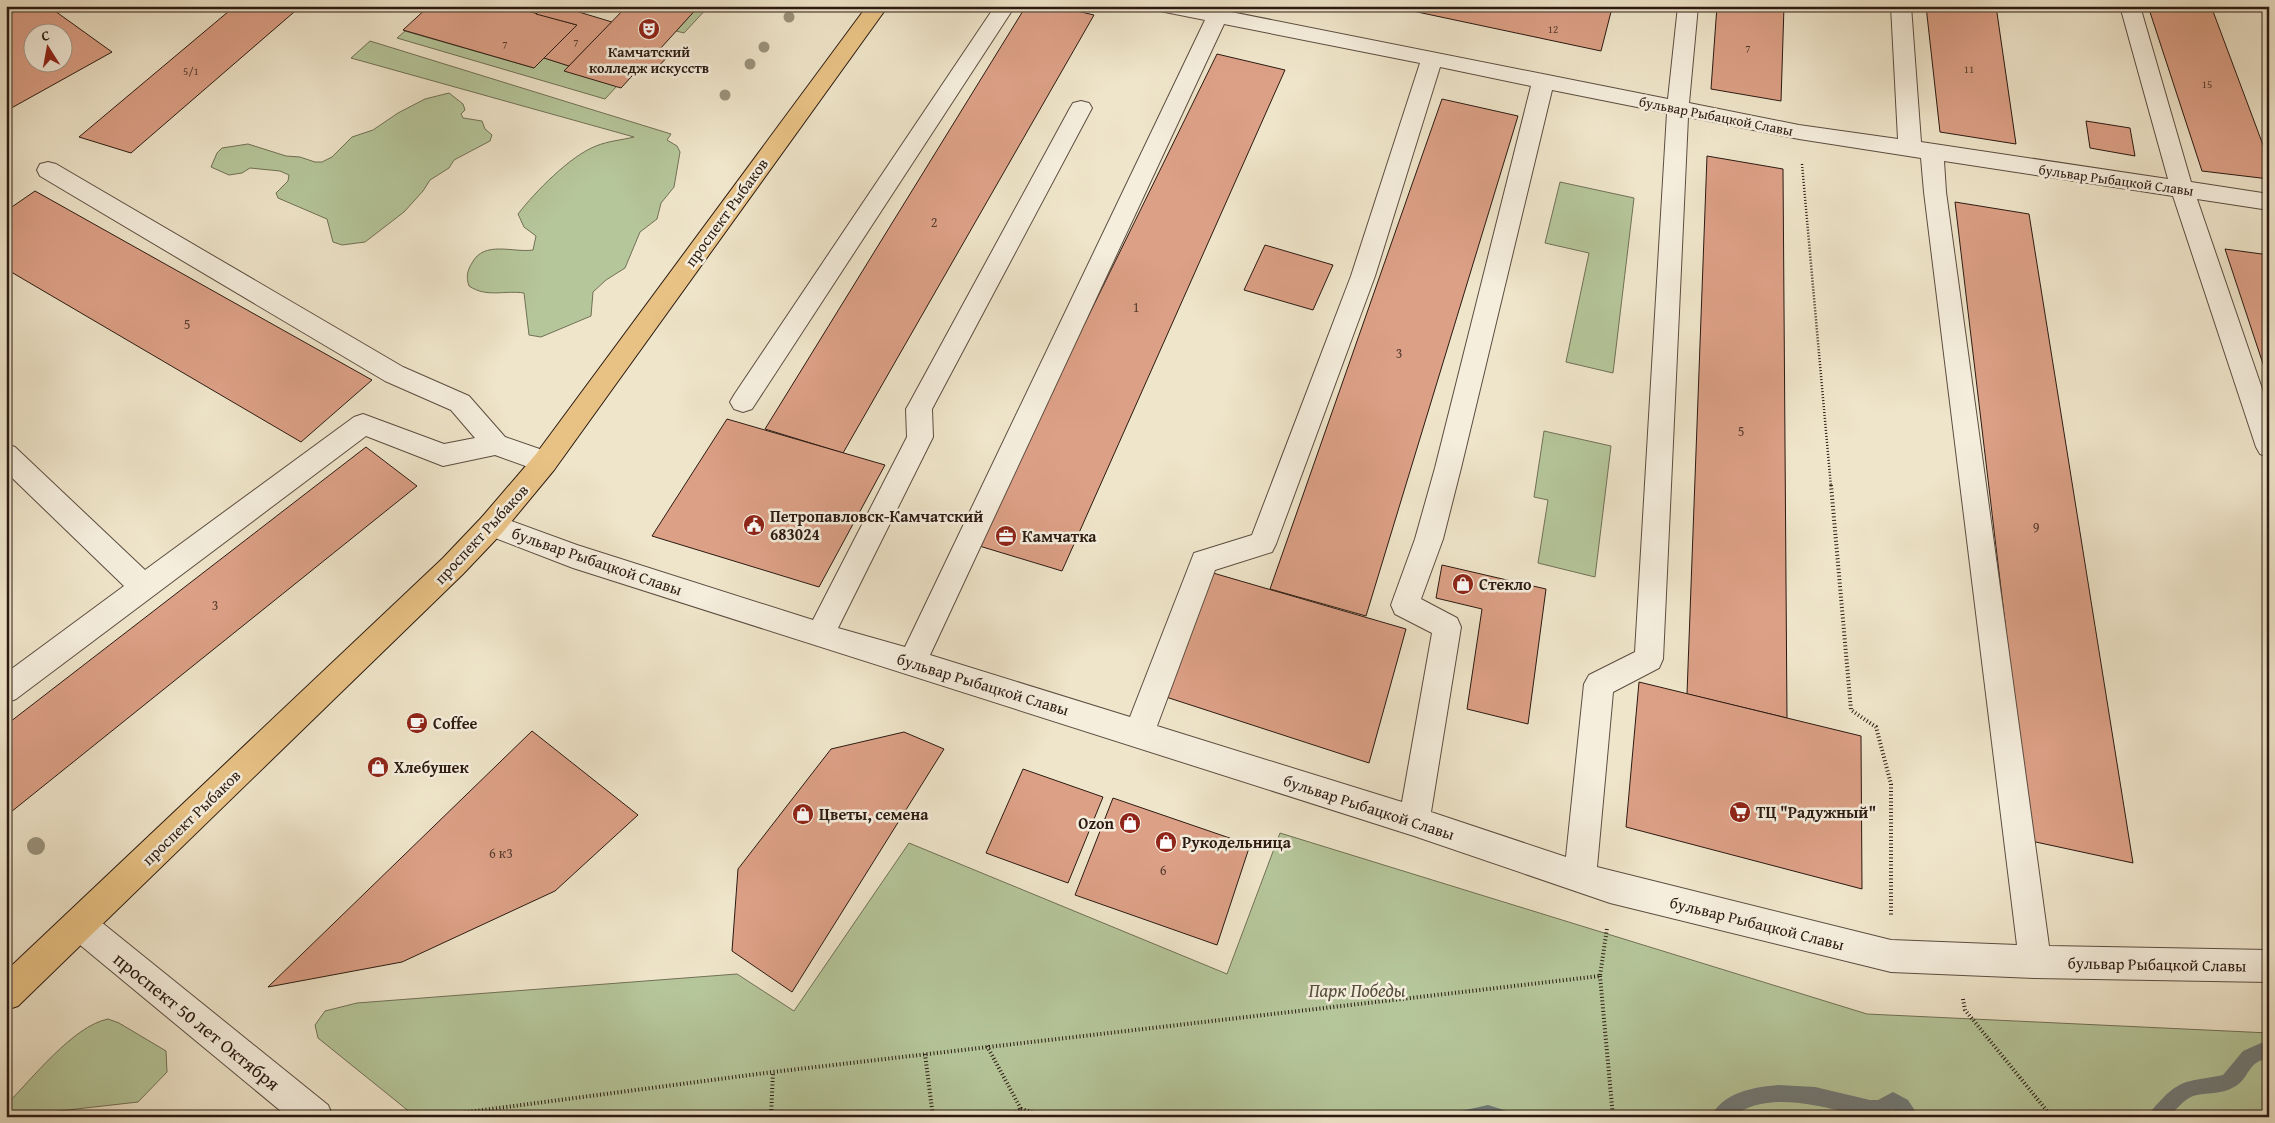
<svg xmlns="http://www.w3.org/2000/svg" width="2275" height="1123" font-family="'Gentium Book Plus',serif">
  <rect width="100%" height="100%" fill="#efe5ca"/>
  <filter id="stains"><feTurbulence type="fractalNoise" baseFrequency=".004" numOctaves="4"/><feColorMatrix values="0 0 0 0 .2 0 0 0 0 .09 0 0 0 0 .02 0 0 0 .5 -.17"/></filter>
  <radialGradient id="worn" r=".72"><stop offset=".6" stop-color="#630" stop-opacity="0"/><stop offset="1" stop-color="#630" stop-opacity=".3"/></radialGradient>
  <g fill="#b5c69a" stroke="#707056">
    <path d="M699,6H709L684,33L676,31Z"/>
    <path d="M405,31L534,68L544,58L569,66L565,71L617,86L605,99L397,38Z"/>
    <path d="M370,41L671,134L667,140L677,146L680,152L674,187L661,203L657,219L640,232L625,268L606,280L593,292L591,316L541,337L529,335L524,293C504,290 487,298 469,286C466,277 467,271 472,263C484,240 513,253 533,250L536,236L524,227L518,214C535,192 570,156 596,146C608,141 622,140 634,137L351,58Z"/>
    <path d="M449,93L463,104L465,110L461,114L463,118L482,121L485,129L492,135L490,141L454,160L449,168L430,180L423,191L404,212L365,242L342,245L333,242L327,219L278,198L276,193L288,181L289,175L280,171L250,168L242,173L229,175L211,167L217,153L222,148L248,144L286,156L300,157L315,162H322L332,157L352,137L373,130L398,113L425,99Z"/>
    <path d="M1560,182L1634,198L1613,373L1566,362L1589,253L1545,243Z"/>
    <path d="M1544,431L1611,446L1595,577L1538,563L1548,500L1534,497Z"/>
    <path d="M1280,833L1867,1014L2269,1033V1117H416L318,1038L315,1025L325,1011L357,1003L737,974L794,1011L909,843L1227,974Z"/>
    <path d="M108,1019L119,1023L166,1051L167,1072L138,1102L6,1117V1105C32,1079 73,1026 108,1019Z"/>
  </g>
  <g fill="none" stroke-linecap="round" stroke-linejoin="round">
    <g fill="#707b7a" fill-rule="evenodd">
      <path d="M2261,1043H2269V1059C2247,1060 2250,1079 2234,1087C2221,1095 2207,1092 2193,1096C2183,1100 2176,1110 2169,1117H2148C2152,1109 2157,1104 2163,1098C2183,1077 2197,1081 2223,1075L2243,1051Z"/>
      <path d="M1778,1085L1815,1087L1870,1100H1878L1893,1092L1908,1100L1919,1117H1899L1893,1110C1888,1112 1883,1116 1879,1117C1866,1119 1853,1114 1841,1111C1808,1103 1761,1093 1733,1117H1711C1722,1092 1755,1087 1778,1085Z"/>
      <path d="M1488,1105L1507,1111L1510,1117H1458L1461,1111Z"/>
    </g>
  </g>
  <g fill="#dca086" stroke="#2b1a12" fill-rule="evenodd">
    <path d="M6,6H48L112,52L6,111ZM32,32H62V62H32Z"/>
    <path d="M235,6H301L131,153L79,137Z"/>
    <path d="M429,6H510L577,25L534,68L403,30Z"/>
    <path d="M544,6H559L612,22L569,66L544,58L577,25L536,14Z"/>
    <path d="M627,6H699L660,49L672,52L656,69L642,65L621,88L564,71Z"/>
    <path d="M1026,6H1056L1094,15L843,453L765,429Z"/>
    <path d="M1389,6H1606L1612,8L1601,51Z"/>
    <path d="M1717,6H1784L1781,101L1711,89Z"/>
    <path d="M1926,6H1996L2016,144L1940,132Z"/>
    <path d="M2148,6H2211L2269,161V179L2202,171Z"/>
    <path d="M1217,54L1285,70L1062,571L976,545Z"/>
    <path d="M1442,99L1518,116L1366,616L1270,589Z"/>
    <path d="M2086,121L2130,128L2135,156L2090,148Z"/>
    <path d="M1707,156L1783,169L1787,718L1687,694Z"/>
    <path d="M35,191L372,380L301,442L6,269V211Z"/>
    <path d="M1955,202L2029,214L2133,863L2031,841Z"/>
    <path d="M1265,245L1333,265L1313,310L1244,290Z"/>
    <path d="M2225,249L2269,255V382Z"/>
    <path d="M727,419L885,465L819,587L652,536Z"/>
    <path d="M366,447L417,486L6,816V725Z"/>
    <path d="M1442,565L1546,589L1528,724L1467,709L1482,609L1436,598Z"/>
    <path d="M1213,573L1406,629L1369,763L1166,697Z"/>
    <path d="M1639,682L1861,736L1862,889L1626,827Z"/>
    <path d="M532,731L638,815L555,891L402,962L268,987Z"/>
    <path d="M904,732L944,749L792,992L732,951L738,869L831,749Z"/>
    <path d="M1023,769L1103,797L1068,883L986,853Z"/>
    <path d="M1113,798L1250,845L1217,945L1075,895Z"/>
  </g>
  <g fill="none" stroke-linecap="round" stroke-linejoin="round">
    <g stroke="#5c4d40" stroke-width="2">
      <g id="minor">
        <path d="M995,6H1015L752,409L743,412L734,409L730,402L734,395Z"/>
        <path d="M1157,6H1201L1668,99L1678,6H1698L1689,103L1799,125L1898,139L1891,6H1911L1921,142L2168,179L2120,6H2140L2191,182L2269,194V210L2197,199L2269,409V457L2260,454L2256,447L2173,196L1944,161L1946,192L2049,946L2269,950V982L2035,978L1891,972L1610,903L1414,836L573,568L482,533L478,525L482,517L492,514L577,545L813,620L907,437L906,409L910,402L1070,108L1073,103L1081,101L1089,103L1092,108L932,409L933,437L838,628L905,647L1205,20L1160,11ZM1224,24L1420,63L1351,276L1252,535L1194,553L1130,717L930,655ZM1440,67L1531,86L1435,468L1415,539L1391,605L1395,614L1432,633L1402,802L1157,726L1215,570L1272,552L1276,544L1375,276ZM1552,90L1667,113L1635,652L1589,675L1584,684L1566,857L1431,812L1461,627L1457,618L1421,599L1443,539L1461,468ZM1688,117L1799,139L1921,158L1924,192L2017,945L1891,940L1597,867L1613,692L1659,668L1663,659Z"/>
        <path d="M48,162L56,164L403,367L469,396L505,437L554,454L558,462L554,470L545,473L495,455L443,466L366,436L16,699L6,703V673L124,586L6,472V444L15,447L145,570L354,417L363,414L444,444L475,438L451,410L385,381L40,176L37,170L40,164Z"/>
        <path d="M79,908L90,913L328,1105L333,1117H288L68,935L63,924L68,913Z"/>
      </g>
    </g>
    <g stroke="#2b1a12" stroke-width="2">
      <path id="major" d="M867,6H888L554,470L502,533L463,574L18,1006L6,1010V971L443,558L482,517L536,454Z"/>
    </g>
    <path stroke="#2b1a12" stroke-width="2.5" stroke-dasharray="1 2" stroke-linecap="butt" d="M1802,164L1831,487"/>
    <g stroke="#2b1a12" stroke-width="4" stroke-dasharray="1 2.5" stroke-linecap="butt">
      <path d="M1831,485L1851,710L1876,727L1891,784V915"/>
      <path d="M1600,976L1613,1117"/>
      <path d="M1963,999L1965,1010L2052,1117"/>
      <path d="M987,1046L1021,1109L1008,1117"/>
      <path d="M925,1054L933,1117"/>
      <path d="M1021,1109L1051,1117"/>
      <path d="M430,1117L773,1072L1600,976L1607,928"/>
      <path d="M771,1117L773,1072"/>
    </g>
    <use href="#minor" fill="#f5eedd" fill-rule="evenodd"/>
    <use href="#major" fill="#e8c285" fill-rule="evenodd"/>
  </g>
  <g fill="#9a927b">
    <circle cx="789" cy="17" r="5.5"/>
    <circle cx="764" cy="47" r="5.5"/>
    <circle cx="750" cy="64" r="5.5"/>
    <circle cx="725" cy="95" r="5.5"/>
    <circle cx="36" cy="846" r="9"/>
  </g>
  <defs>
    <g id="theatre-disc" transform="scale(1.125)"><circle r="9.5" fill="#8f2418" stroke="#f5eedd"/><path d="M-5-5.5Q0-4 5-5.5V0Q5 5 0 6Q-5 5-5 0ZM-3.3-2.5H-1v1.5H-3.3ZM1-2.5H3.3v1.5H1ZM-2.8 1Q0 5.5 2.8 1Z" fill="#fff"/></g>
    <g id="civic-disc" transform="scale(1.125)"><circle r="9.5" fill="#8f2418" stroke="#f5eedd"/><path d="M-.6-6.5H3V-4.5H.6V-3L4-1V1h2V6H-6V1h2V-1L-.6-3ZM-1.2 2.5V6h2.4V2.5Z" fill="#fff"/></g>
    <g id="office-disc" transform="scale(1.125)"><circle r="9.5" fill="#8f2418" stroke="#f5eedd"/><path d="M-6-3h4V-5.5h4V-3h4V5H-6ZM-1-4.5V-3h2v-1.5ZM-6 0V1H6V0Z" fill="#fff"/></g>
    <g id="shop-disc" transform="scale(1.125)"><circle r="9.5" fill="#8f2418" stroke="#f5eedd"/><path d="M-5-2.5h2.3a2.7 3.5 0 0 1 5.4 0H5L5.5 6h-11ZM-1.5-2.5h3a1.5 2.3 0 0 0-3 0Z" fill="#fff"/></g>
    <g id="cafe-disc" transform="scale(1.125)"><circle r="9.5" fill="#8f2418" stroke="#f5eedd"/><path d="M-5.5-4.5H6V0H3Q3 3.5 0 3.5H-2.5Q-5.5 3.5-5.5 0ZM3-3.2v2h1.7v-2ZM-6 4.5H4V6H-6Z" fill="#fff"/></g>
    <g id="supermarket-disc" transform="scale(1.125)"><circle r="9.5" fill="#8f2418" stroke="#f5eedd"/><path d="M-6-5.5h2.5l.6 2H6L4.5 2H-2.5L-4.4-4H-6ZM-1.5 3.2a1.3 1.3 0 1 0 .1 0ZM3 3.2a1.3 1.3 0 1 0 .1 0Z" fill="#fff"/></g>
  </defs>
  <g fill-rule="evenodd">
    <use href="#theatre-disc" x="649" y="29"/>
    <use href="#civic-disc" x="754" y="525"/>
    <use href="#office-disc" x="1006" y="536"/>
    <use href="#shop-disc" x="1463" y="584"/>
    <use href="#cafe-disc" x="417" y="723"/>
    <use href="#shop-disc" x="378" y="767"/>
    <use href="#supermarket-disc" x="1740" y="812"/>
    <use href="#shop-disc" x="803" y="814"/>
    <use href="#shop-disc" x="1130" y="823"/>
    <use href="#shop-disc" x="1166" y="842"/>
  </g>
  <g text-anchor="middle" stroke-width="5" stroke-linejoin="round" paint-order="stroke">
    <g font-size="11" fill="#573c2f">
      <text x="1553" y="33">12</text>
      <text x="576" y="46">7</text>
      <text x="505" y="48">7</text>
      <text x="1748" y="52">7</text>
      <text x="1969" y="73">11</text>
      <text x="191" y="75">5/1</text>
      <text x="2207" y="88">15</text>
    </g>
    <g font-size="14" font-weight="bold" fill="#2b1a12" stroke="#f5eedd">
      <text x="649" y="57">Камчатский<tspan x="649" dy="16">колледж искусств</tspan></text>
    </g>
    <g font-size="14" fill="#2b1a12" stroke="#f5eedd">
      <text transform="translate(1716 116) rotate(11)" y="5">бульвар Рыбацкой Славы</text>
      <text transform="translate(2116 180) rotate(8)" y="5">бульвар Рыбацкой Славы</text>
    </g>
    <g font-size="14" fill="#573c2f">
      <text x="934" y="227">2</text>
      <text x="1136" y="312">1</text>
      <text x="187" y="329">5</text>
      <text x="1399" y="358">3</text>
      <text x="1741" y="436">5</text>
      <text x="2036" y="532">9</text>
      <text x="215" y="610">3</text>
      <text x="501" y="858">6 к3</text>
      <text x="1163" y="875">6</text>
    </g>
    <g font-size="16" fill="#2b1a12" stroke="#f5eedd">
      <text transform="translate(726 212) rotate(-54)" y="6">проспект Рыбаков</text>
      <text transform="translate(481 534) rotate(-47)" y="6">проспект Рыбаков</text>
      <text transform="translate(597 561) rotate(19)" y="6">бульвар Рыбацкой Славы</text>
      <text transform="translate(983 684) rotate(17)" y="6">бульвар Рыбацкой Славы</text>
      <text transform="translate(1369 807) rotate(18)" y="6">бульвар Рыбацкой Славы</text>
      <text transform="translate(191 817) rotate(-44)" y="6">проспект Рыбаков</text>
      <text transform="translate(1757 923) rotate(14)" y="6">бульвар Рыбацкой Славы</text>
      <text transform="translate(2157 964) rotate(1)" y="6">бульвар Рыбацкой Славы</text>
    </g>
    <g font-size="16" font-weight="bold" fill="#2b1a12" stroke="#f5eedd" text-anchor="start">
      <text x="770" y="522">Петропавловск-Камчатский<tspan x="770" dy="18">683024</tspan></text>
      <text x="1022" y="542">Камчатка</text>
      <text x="1479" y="590">Стекло</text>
      <text x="433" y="729">Coffee</text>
      <text x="394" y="773">Хлебушек</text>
      <text x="1756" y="818">ТЦ "Радужный"</text>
      <text x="819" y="820">Цветы, семена</text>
      <text x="1114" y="829" text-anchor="end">Ozon</text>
      <text x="1182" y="848">Рукодельница</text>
    </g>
    <g font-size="19" font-style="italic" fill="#544e3b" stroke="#f5eedd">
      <text x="1357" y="997">Парк Победы</text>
    </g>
    <g font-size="19" fill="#2b1a12" stroke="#f5eedd">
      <text transform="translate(197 1021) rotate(39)" y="7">проспект 50 лет Октября</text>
    </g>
  </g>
  <rect width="2275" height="1123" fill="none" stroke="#efe5ca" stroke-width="25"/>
  <rect x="8" y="8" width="2260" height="1108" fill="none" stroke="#2b1a12" stroke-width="2.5"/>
  <rect x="12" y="12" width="2250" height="1098" fill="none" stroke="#2b1a12"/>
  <g transform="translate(48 48) rotate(349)"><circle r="24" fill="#f5eedd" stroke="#a4998c"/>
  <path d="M0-4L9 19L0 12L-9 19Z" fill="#8f2418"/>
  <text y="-8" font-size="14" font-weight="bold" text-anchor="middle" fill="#2b1a12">С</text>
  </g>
  <rect width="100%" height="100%" filter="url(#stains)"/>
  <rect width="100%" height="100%" fill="url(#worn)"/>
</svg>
